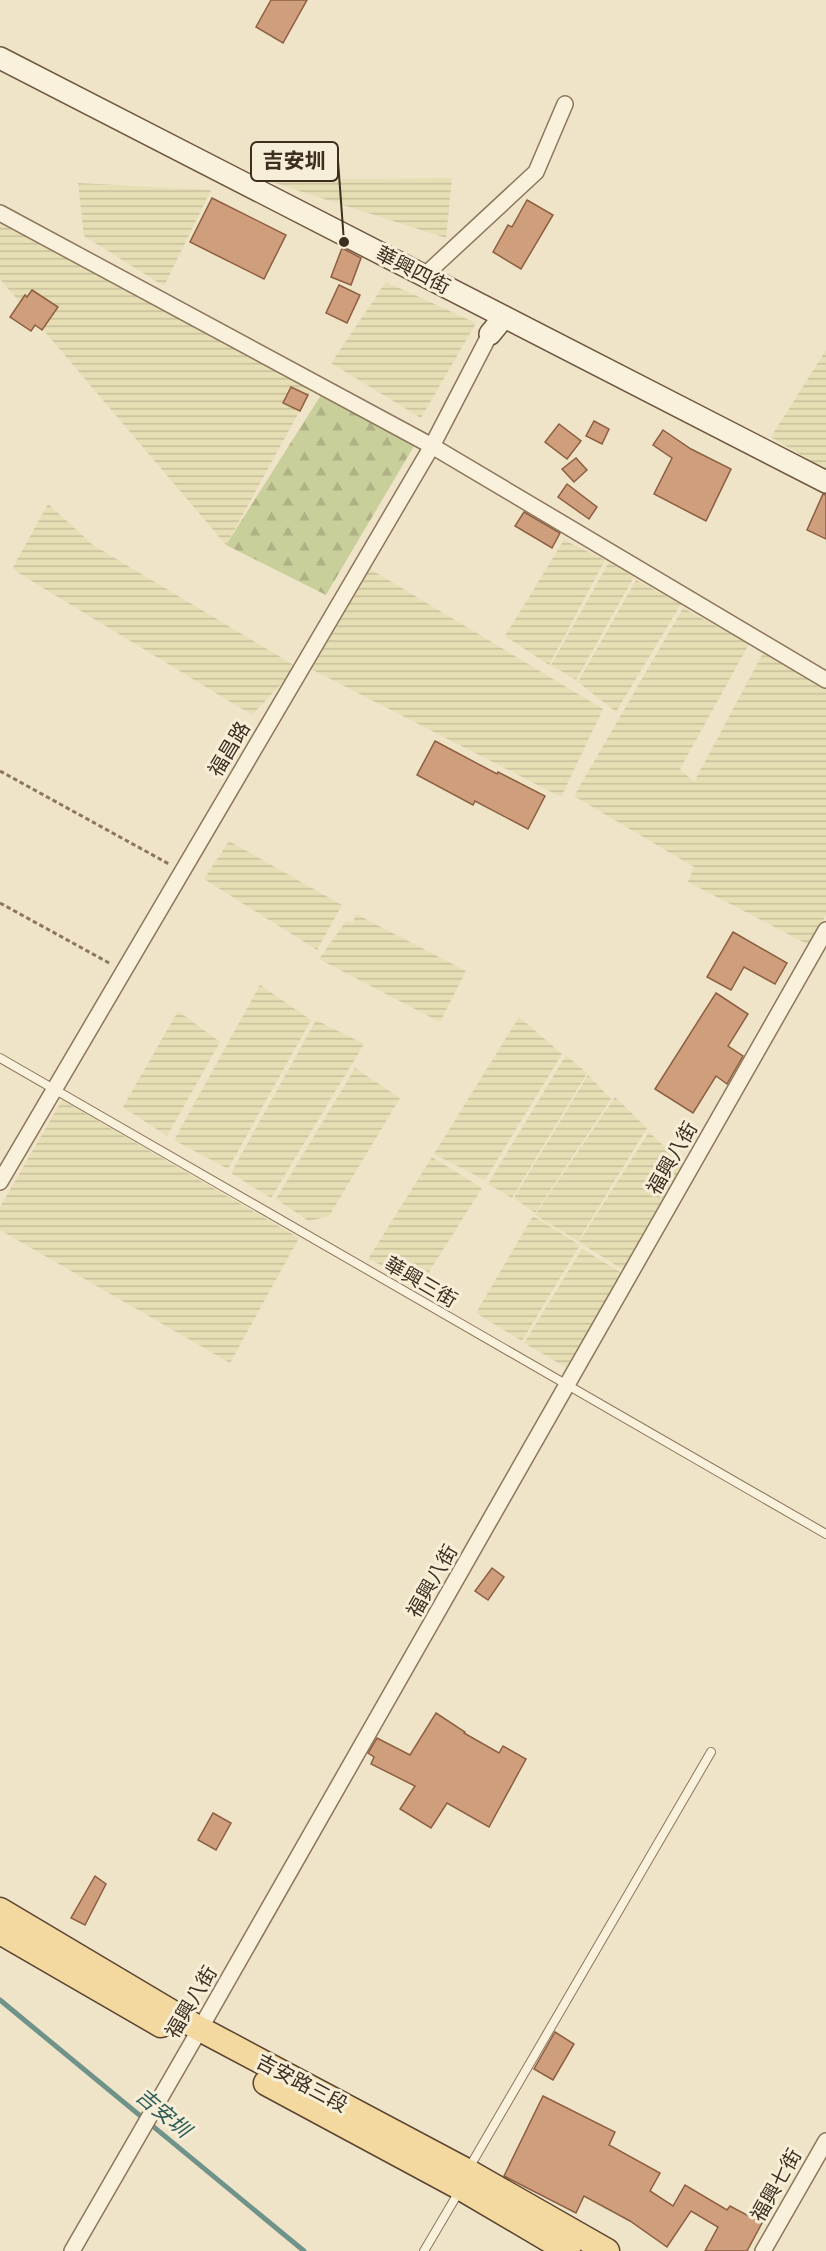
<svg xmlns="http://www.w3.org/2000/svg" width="826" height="2251" font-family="'Libre Baskerville','Noto Sans TC',serif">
  <defs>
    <pattern id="farmland-rules" width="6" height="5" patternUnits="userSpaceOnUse" patternTransform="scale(1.5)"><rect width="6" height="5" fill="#e6deb5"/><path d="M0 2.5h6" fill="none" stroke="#c6bf9b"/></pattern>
    <pattern id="forest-firs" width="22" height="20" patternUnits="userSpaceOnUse" patternTransform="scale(1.5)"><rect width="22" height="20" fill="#c9cf9b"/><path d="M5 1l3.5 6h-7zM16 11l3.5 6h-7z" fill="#aeb285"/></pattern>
  </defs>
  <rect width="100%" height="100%" fill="#f0e4c8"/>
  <g fill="url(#farmland-rules)">
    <path d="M452,178L446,238L265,180Z"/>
    <path d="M78,183L211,190L164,286L84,236Z"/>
    <path d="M0,223L315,383L226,545L0,279Z"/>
    <path d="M386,282L476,323L421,418L331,363Z"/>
    <path d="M826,350V470L771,437Z"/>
    <path d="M48,504L93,545L297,667L252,715L12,569Z"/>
    <path d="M564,540L605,560L549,665L505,636Z"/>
    <path d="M609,562L634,577L576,680L551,665Z"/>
    <path d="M370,569L603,709L561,797L311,669Z"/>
    <path d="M636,580L681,604L616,712L578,682Z"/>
    <path d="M683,608L749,644L680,769L694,782L763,653L826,689V915L809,945L688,882L694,867L574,796Z"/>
    <path d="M229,841L342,905L317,950L204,879Z"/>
    <path d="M356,914L466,971L440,1022L319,959L346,921L353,923Z"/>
    <path d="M260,985L311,1020L228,1169L174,1140Z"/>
    <path d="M178,1011L220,1042L167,1136L123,1107Z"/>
    <path d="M519,1017L562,1054L485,1180L434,1154Z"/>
    <path d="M316,1020L364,1044L271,1198L231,1173Z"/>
    <path d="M566,1055L587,1073L512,1198L488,1184Z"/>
    <path d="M355,1068L400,1098L329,1216L309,1221L276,1199Z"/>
    <path d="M588,1075L611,1099L535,1213L514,1198Z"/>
    <path d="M615,1097L647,1128L578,1241L535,1215Z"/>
    <path d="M62,1100L299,1238L230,1363L0,1230V1207Z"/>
    <path d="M649,1132L683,1164L625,1271L579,1242Z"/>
    <path d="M432,1157L482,1188L422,1283L368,1259Z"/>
    <path d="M533,1216L580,1245L522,1341L476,1313Z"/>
    <path d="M582,1249L622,1273L569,1369L524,1343Z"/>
  </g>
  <path fill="url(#forest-firs)" d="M321,395L414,446L326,595L226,545Z"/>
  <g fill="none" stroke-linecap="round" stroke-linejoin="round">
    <path stroke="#6f938a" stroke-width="5" d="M0,2000L304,2251"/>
  </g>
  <g fill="#cf9f7d" stroke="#8d5f41" stroke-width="1.5">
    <path d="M271,0H307L283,43L256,27Z"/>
    <path d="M212,198L286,235L264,279L190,242Z"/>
    <path d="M527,200L553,215L521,269L493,252L508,225L512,227Z"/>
    <path d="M342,248L361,258L351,285L331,277Z"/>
    <path d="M339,285L360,295L347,323L326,313Z"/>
    <path d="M32,290L58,307L42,330L35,325L31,331L10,317L25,295L27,297Z"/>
    <path d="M291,387L308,395L300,411L283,403Z"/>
    <path d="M594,421L609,429L602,444L586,436Z"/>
    <path d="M559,424L581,441L567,459L545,442Z"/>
    <path d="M663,430L691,449L731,469L706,521L654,494L672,458L653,445Z"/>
    <path d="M576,458L587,470L574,482L562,469Z"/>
    <path d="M567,484L597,507L589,519L558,497Z"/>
    <path d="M823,494L826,495V539L807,530Z"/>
    <path d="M524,512L560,533L552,548L515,526Z"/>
    <path d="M435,741L497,774L498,772L545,796L528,829L475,801L473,805L417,775Z"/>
    <path d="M733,932L787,963L775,984L744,967L731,990L707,977Z"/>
    <path d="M716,993L748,1014L728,1046L743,1056L727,1084L716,1076L693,1113L655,1089Z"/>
    <path d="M492,1568L504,1577L488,1600L475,1591Z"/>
    <path d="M436,1713L465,1732L464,1733L499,1753L503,1746L526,1759L489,1827L447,1803L431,1828L400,1809L415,1786L371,1764L374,1757L368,1753L377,1738L410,1755Z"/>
    <path d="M213,1813L231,1823L216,1850L198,1840Z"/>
    <path d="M95,1876L106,1884L85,1925L71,1918Z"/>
    <path d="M555,2032L574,2044L553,2080L534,2069Z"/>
    <path d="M543,2096L615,2132L609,2145L660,2173L650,2191L673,2206L685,2185L727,2210L730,2206L762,2223L747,2251H705L718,2227L691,2211L667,2247L630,2221L584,2196L576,2213L504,2176Z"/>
  </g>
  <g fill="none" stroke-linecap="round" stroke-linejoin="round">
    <g stroke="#8d765c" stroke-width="10">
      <g id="lane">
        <path d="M0,1058L826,1534"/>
        <path d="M469,2168L711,1752"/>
        <path d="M424,2251L460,2190"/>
      </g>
    </g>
    <g stroke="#8d765c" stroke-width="18">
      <g id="street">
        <path d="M0,213L432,446L826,680"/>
        <path d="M424,276L536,172L565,104"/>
        <path d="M0,1182L432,446L490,334"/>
        <path d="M72,2251L200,2029L826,930"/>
        <path d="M763,2251L826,2141"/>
      </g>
    </g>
    <g stroke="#6f573f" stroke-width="24">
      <g id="secondary">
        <path d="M0,58L826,482"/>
        <path d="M490,334L504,317"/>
      </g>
    </g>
    <g stroke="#5b4430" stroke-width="27">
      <g id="primary">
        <path d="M0,1910L200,2029L467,2171L607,2251"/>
        <path d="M0,1932L161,2025"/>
        <path d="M266,2083L461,2188L568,2251"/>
      </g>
    </g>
    <g stroke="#8d765c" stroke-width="3" stroke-dasharray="4.5 3" stroke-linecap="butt">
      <path d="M0,771L169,864"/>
      <path d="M0,903L111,964"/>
    </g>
    <use href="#lane" stroke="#faf1dc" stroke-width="8"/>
    <use href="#street" stroke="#faf1dc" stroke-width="15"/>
    <use href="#secondary" stroke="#faf1dc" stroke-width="21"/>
    <use href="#primary" stroke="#f3d9a0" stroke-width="24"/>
  </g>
  <g text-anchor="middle" stroke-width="6" stroke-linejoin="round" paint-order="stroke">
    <g font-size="20" fill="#3d2e20" stroke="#f7eed8">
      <text transform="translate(413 270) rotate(27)" y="7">華興四街</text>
      <text transform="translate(229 749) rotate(-59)" y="7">福昌路</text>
      <text transform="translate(672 1158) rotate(-60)" y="7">福興八街</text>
      <text transform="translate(421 1282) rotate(30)" y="7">華興三街</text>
      <text transform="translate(432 1581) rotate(-60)" y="7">福興八街</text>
      <text transform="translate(191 2002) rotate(-59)" y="7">福興八街</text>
      <text transform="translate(302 2083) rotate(28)" y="7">吉安路三段</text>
      <text transform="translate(776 2185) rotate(-60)" y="7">福興七街</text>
    </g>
    <g font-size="21" font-style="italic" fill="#2f5d5a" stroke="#f7eed8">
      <text transform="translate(163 2113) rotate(40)" y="7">吉安圳</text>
    </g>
  </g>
  <path fill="none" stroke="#3d2e20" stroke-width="2" d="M344 242L338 161"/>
  <circle fill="#3d2e20" stroke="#f7eed8" stroke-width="2" cx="344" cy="242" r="6"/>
  <rect fill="#f7eed8" stroke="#3d2e20" stroke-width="2" x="251" y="142" width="87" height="39" rx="6"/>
  <g font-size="21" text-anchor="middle" font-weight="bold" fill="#3d2e20">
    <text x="294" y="168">吉安圳</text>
  </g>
</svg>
